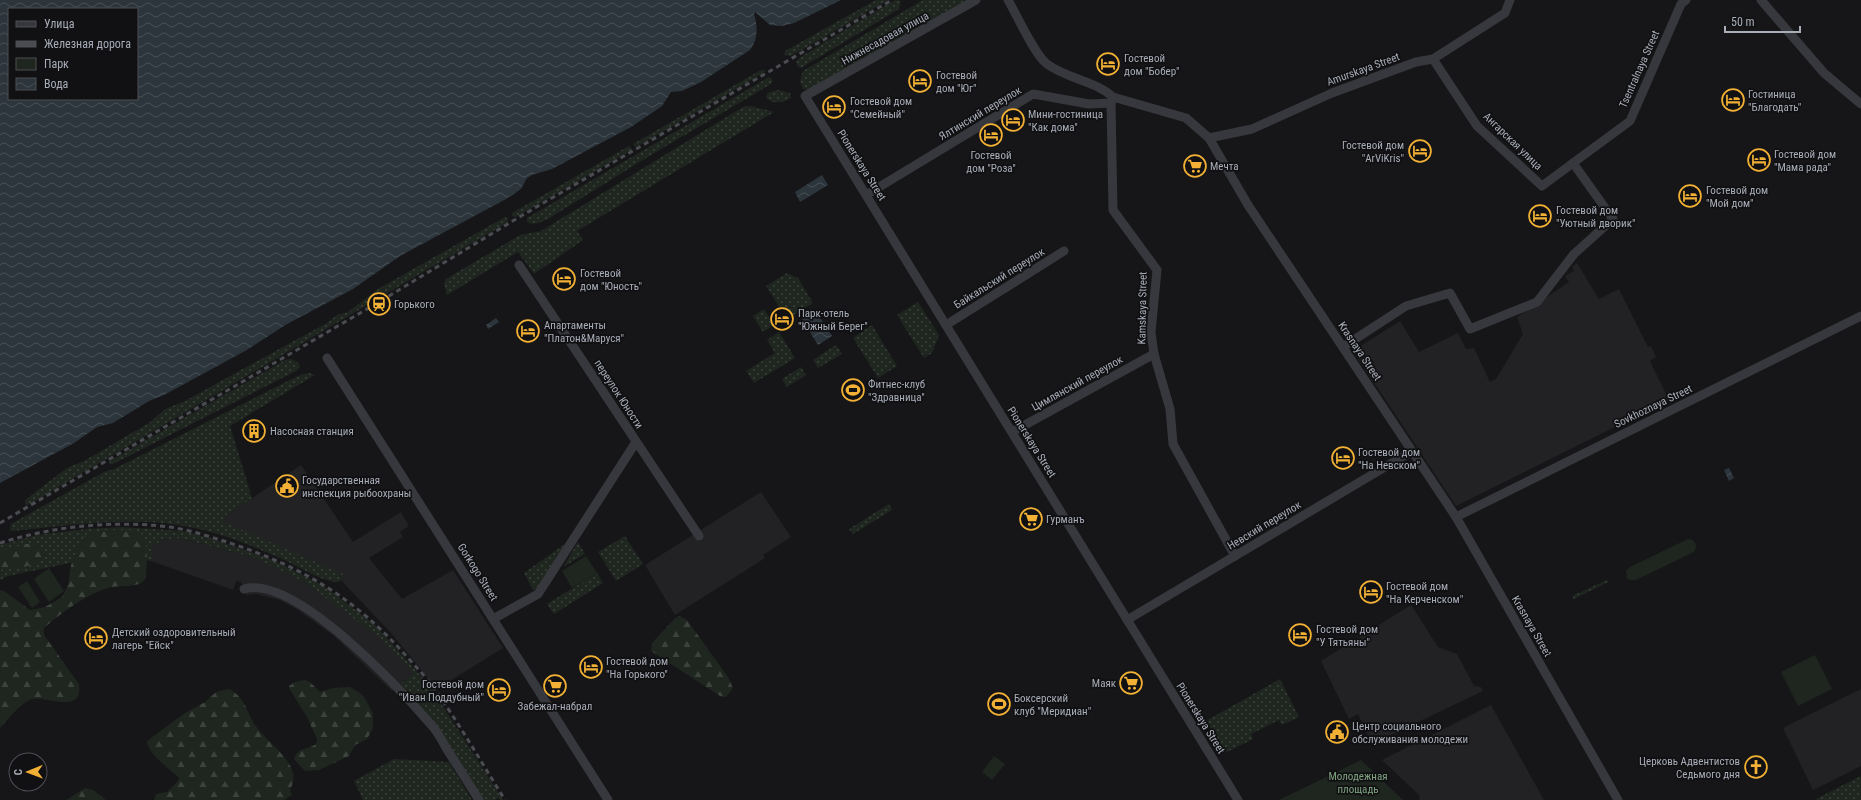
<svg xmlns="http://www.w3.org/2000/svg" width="1861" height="800" font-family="'Roboto Condensed',sans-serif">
  <defs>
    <pattern id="grass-dots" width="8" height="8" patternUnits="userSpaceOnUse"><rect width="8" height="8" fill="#1e261f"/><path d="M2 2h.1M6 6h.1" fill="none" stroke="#3c433d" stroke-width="1.8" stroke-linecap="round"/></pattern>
    <pattern id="forest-firs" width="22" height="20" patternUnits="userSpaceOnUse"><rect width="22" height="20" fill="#1e261f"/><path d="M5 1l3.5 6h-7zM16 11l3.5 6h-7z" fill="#3c433d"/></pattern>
    <pattern id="water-waves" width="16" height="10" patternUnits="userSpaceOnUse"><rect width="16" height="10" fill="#2c353c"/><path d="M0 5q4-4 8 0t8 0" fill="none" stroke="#485056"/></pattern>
  </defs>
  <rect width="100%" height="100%" fill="#161618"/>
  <g fill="#222225">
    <path d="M1577,263L1599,299L1619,289L1648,347L1651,346L1656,357L1650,361L1669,400L1456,506L1353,351L1400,321L1419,352L1458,333L1466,349L1474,348L1490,382L1496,379L1523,334L1517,317L1569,282L1565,276L1574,271L1572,267Z"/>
    <path d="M301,465L353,542L401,512L409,526L400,532L403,537L369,558L402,599L453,570L503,648L437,689L390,632L341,580L343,578L224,522V517Z"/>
    <path d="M761,492L791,537L763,555L765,558L675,615L645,565Z"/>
    <path d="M181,538L255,558L304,582L378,635L413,673L392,691L334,636L298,610L280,600L256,594L246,595L241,582L236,581L233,590L151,561L154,552L151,551L154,543L159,540Z"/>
    <path d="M1411,605L1438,647L1457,654L1474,686L1481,687L1483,691L1372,744L1358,714L1349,719L1321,661Z"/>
    <path d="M1861,689V766L1813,790L1783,728Z"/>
    <path d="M1491,705L1544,800H1419L1420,796L1382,760Z"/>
  </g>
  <g fill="url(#grass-dots)">
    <path d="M876,0H888L791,56L784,55L785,51Z"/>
    <path d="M895,0L901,1L899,9L801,68L797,66L796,61L804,55Z"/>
    <path d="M923,0H969L809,90L803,89L800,81L803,71Z"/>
    <path d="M761,70H765V72L636,147L633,144Z"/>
    <path d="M769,77L773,80L771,84L646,158L548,219C541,222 534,226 527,222V218Z"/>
    <path d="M778,90L790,93L791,98C784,103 772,104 766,98L767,94L770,92Z"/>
    <path d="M751,106L774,112L577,231L583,240L534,274L518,252L447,295L444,284L446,279L520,235L541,231L743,107Z"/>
    <path d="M629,146L632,149L630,151L516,217L512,216V213Z"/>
    <path d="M505,217L508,219V222L28,505L25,504V500L67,468L84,461L149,423L165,409L185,401L281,348L327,323L337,315L348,312L378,289Z"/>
    <path d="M787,273L798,278L813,303L787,319L766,286Z"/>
    <path d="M918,302L939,335L932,353L924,358L897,315Z"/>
    <path d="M764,309L774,325L763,332L753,316Z"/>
    <path d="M872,325L897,366L878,378L853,338Z"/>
    <path d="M779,332L795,358L754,383L746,371L775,353L767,340Z"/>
    <path d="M836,345L842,354L818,368L813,360Z"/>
    <path d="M290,359C295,360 299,362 300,367L296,371L113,464H109L110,461L285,360Z"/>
    <path d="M801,367L806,375L787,387L782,379Z"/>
    <path d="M309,373L315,375L230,426L252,498L224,517V522L343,574V578L339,582C323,583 295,564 280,558C258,548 235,539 211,532C142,513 82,524 12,531L10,529L11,524L104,472L114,469L300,375Z"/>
    <path d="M889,504L892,510L853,534L849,529Z"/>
    <path d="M123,527L183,531L213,539L273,560L324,586L376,626L430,686L503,800H500L498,798L495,800H483L397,687L413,673L378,636L304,582L255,558L181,538L159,540L158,545L154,544L151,551L154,552L151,561L113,554L8,576L0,580V545L37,535L86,529Z"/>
    <path d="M625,536L643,564L616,581L598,552Z"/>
    <path d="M578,542L585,554L563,567Z"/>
    <path d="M565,544L539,587L533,590L524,573Z"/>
    <path d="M597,573L603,583L554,614L547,604Z"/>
    <path d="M1607,580L1608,582L1574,599L1572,596Z"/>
    <path d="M1280,679L1299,717L1282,725L1279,720L1251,734L1253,739L1225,753L1206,721Z"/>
    <path d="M394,759L449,762L472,800H363L354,781Z"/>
    <path d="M1861,776V800H1817L1816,799Z"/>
  </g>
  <g fill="url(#forest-firs)">
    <path d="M105,530H132L142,534L146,541L147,565L145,580C137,588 123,585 112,587C87,593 64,611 44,628V635L79,684C83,716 45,695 32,699C23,701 7,720 0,728V590L4,591L30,610L45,607L62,597L68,585L71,565L81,540L88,533Z"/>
    <path d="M24,544C33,544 39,545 45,552L42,561L24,567L0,570V550L11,549Z"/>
    <path d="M680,616L687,620L728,677L733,688L726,697L720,696L651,651L652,643L675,618Z"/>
    <path d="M305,680L310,682L320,692L333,688L350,687L360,693L365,698L373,714V728L367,739L355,745L349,756L319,770L305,771L294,759C299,746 308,750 316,744L317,739L307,717L289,688V686L295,682Z"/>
    <path d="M229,689C242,695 246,708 252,720C262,739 288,753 293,773C295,779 292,785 290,791L292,795L284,800H154L156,794L167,792L178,781L179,778C170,769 147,753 147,741L185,713L205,702L216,692Z"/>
    <path d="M85,788L93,790L106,800H66Z"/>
  </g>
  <g fill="#1e261f">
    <path d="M1688,539C1696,540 1698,546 1694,552L1636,580H1630L1627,578L1626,571L1630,567Z"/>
    <path d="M586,556L597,573L572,588L562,571Z"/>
    <path d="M49,568L64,591L49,602L34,579Z"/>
    <path d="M27,581L40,602L32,608L18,587Z"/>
    <path d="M1815,655L1832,689L1798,706L1781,672Z"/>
    <path d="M994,756L1005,764L992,780L982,772Z"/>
    <path d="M1361,760L1403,800H1279Z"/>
  </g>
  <g fill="url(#water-waves)" fill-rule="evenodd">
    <path d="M0,0H841L794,23L782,26L770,25L755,12L754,14C758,27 758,39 750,50L701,82L682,91L671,92L662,106L631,127L552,169L532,175L527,178L521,189L506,199L400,256L353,289L287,324L245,351L164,395L149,401L113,423L97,427L74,443L0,483ZM9,9H137V99H9Z"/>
    <path d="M822,175L828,185L800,202L795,192Z"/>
    <path d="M816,311L832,336L818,345L802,319Z"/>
    <path d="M496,318L499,322L488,329L486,325Z"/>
    <path d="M1729,468L1734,478L1729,481L1724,470Z"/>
  </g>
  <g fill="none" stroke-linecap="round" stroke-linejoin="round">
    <g stroke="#37383d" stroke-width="9">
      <path d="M976,0L805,96L1238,800"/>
      <path d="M1008,0C1017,15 1034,54 1047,64C1067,79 1094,80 1113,97L1186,118L1209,138L1248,205L1456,517L1618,800"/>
      <path d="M1761,0L1824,73L1861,104"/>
      <path d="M1433,59L1477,126L1542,186L1573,163"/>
      <path d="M1111,103L1113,210L1157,270L1151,332L1154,354L1170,409L1173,444L1235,556"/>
      <path d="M1209,138L1252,129L1332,93L1416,62L1433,59L1505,13L1510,0"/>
      <path d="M866,195L1033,94L1089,104L1111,103L1113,98"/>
      <path d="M519,265L699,536"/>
      <path d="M946,325L1064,251"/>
      <path d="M1343,347L1406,306L1450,293L1470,329L1537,302L1574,254L1613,219L1573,163L1630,121L1681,4L1686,0"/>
      <path d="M327,358L608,800"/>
      <path d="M1012,432L1154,354"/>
      <path d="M1456,517L1861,316"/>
      <path d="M244,589C295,574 403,692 434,728C439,735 444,744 448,751C459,768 469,784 479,800"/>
      <path d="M493,619L538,594L636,442"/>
      <path d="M1127,620L1412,451"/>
    </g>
    <g stroke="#4a4c52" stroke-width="3" stroke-dasharray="5 4" stroke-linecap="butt">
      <path d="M0,523L379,302L521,216L892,0"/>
      <path d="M0,543C54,526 114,520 170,527C190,530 211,537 230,543C305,568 356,599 408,658C417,668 426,677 433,687C459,723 481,762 505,800"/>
    </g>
  </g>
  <defs>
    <g id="hotel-ring" transform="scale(1.15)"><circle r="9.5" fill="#111113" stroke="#f2b134" stroke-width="1.5"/><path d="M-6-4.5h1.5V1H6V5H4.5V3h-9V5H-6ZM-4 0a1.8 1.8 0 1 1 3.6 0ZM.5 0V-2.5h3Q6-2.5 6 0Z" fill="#f2b134"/></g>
    <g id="supermarket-ring" transform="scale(1.15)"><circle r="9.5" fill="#111113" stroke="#f2b134" stroke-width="1.5"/><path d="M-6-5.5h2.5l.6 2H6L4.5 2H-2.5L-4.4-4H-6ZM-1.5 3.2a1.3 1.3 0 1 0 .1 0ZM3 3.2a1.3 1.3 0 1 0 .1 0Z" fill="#f2b134"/></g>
    <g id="station-ring" transform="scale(1.15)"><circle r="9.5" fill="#111113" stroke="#f2b134" stroke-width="1.5"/><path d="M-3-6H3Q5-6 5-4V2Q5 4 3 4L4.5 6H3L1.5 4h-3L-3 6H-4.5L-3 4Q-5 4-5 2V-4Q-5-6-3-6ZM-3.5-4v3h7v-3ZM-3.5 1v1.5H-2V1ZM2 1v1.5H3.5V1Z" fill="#f2b134"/></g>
    <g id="stadium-ring" transform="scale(1.15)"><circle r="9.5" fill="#111113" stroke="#f2b134" stroke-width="1.5"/><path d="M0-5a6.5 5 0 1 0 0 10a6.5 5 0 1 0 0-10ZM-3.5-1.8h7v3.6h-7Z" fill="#f2b134"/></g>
    <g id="building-ring" transform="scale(1.15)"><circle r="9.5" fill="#111113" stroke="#f2b134" stroke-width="1.5"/><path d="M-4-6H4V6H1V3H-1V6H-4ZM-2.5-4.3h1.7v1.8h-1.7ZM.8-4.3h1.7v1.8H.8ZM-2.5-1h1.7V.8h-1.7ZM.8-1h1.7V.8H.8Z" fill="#f2b134"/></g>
    <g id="civic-ring" transform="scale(1.15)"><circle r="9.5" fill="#111113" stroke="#f2b134" stroke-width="1.5"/><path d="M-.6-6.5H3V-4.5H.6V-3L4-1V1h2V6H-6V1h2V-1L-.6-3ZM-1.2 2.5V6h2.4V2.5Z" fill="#f2b134"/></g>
    <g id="church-ring" transform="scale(1.15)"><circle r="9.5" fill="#111113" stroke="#f2b134" stroke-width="1.5"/><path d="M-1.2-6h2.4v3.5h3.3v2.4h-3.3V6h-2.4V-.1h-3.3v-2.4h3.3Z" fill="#f2b134"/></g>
  </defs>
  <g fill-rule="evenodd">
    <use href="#hotel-ring" x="1108" y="64"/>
    <use href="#hotel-ring" x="920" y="81"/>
    <use href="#hotel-ring" x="1733" y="100"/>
    <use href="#hotel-ring" x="834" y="107"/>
    <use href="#hotel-ring" x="1013" y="120"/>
    <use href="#hotel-ring" x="991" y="135"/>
    <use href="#hotel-ring" x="1420" y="151"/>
    <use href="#hotel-ring" x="1759" y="160"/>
    <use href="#supermarket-ring" x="1195" y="166"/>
    <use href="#hotel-ring" x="1690" y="196"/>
    <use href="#hotel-ring" x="1540" y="216"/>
    <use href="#hotel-ring" x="564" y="279"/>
    <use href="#station-ring" x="379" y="304"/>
    <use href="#hotel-ring" x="782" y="319"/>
    <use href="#hotel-ring" x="528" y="331"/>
    <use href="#stadium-ring" x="853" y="390"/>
    <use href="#building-ring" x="254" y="431"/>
    <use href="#hotel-ring" x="1343" y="458"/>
    <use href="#civic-ring" x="287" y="486"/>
    <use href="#supermarket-ring" x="1031" y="519"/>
    <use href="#hotel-ring" x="1371" y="592"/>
    <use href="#hotel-ring" x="1300" y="635"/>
    <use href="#hotel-ring" x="96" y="638"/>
    <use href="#hotel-ring" x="591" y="667"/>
    <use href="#supermarket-ring" x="1131" y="683"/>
    <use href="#supermarket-ring" x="555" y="686"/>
    <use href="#hotel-ring" x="499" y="690"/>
    <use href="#stadium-ring" x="999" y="704"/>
    <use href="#civic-ring" x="1337" y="732"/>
    <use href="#church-ring" x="1756" y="767"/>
  </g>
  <g text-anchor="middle" stroke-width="3.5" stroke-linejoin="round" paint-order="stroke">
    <g font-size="11" fill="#a8adb8" stroke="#111113">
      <text transform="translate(885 38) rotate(-29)" y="4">Нижнесадовая улица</text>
      <text transform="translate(1363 69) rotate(-20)" y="4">Amurskaya Street</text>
      <text transform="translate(1639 69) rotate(-66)" y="4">Tsentralnaya Street</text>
      <text transform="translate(980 113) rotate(-31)" y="4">Ялтинский переулок</text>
      <text transform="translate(1513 141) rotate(44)" y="4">Ангарская улица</text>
      <text transform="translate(862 165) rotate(58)" y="4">Pionerskaya Street</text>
      <text transform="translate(999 278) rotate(-32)" y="4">Байкальский переулок</text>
      <text transform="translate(1142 308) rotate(-89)" y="4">Kamskaya Street</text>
      <text transform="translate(1360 351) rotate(56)" y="4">Krasnaya Street</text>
      <text transform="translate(1077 383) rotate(-29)" y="4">Цимлянский переулок</text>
      <text transform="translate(619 394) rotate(57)" y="4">переулок Юности</text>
      <text transform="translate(1653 406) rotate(-26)" y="4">Sovkhoznaya Street</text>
      <text transform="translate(1032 442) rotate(58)" y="4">Pionerskaya Street</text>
      <text transform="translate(1264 525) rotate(-31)" y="4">Невский переулок</text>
      <text transform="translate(478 572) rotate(58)" y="4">Gorkogo Street</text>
      <text transform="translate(1532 626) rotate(60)" y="4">Krasnaya Street</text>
      <text transform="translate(1201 718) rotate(58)" y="4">Pionerskaya Street</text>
    </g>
    <g font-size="11" fill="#a8adb8" stroke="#111113" text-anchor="start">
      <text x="1124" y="62">Гостевой<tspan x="1124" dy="13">дом "Бобер"</tspan></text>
      <text x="936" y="79">Гостевой<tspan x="936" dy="13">дом "Юг"</tspan></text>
      <text x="1748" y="98">Гостиница<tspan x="1748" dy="13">"Благодать"</tspan></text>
      <text x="850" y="105">Гостевой дом<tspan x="850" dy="13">"Семейный"</tspan></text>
      <text x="1028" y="118">Мини-гостиница<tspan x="1028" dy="13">"Как дома"</tspan></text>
      <text x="1404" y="149" text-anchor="end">Гостевой дом<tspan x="1404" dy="13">"ArViKris"</tspan></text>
      <text x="1774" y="158">Гостевой дом<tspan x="1774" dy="13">"Мама рада"</tspan></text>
      <text x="991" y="159" text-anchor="middle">Гостевой<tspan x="991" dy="13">дом "Роза"</tspan></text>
      <text x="1210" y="170">Мечта</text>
      <text x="1706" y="194">Гостевой дом<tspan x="1706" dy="13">"Мой дом"</tspan></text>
      <text x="1556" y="214">Гостевой дом<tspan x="1556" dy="13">"Уютный дворик"</tspan></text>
      <text x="580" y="277">Гостевой<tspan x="580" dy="13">дом "Юность"</tspan></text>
      <text x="394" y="308">Горького</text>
      <text x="798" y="317">Парк-отель<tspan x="798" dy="13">"Южный Берег"</tspan></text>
      <text x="544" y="329">Апартаменты<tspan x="544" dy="13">"Платон&amp;Маруся"</tspan></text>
      <text x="868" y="388">Фитнес-клуб<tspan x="868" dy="13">"Здравница"</tspan></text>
      <text x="270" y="435">Насосная станция</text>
      <text x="1358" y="456">Гостевой дом<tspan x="1358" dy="13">"На Невском"</tspan></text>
      <text x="302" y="484">Государственная<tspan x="302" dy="13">инспекция рыбоохраны</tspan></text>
      <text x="1046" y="523">Гурманъ</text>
      <text x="1386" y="590">Гостевой дом<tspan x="1386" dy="13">"На Керченском"</tspan></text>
      <text x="1316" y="633">Гостевой дом<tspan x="1316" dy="13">"У Тятьяны"</tspan></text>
      <text x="112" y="636">Детский оздоровительный<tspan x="112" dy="13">лагерь "Ейск"</tspan></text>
      <text x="606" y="665">Гостевой дом<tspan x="606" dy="13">"На Горького"</tspan></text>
      <text x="1116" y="687" text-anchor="end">Маяк</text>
      <text x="484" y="688" text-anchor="end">Гостевой дом<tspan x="484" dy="13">"Иван Поддубный"</tspan></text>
      <text x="1014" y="702">Боксерский<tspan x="1014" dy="13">клуб "Меридиан"</tspan></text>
      <text x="555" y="710" text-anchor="middle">Забежал-набрал</text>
      <text x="1352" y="730">Центр социального<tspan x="1352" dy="13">обслуживания молодежи</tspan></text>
      <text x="1740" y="765" text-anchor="end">Церковь Адвентистов<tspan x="1740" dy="13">Седьмого дня</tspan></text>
    </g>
    <g font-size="11" fill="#7fa381" stroke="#111113">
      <text x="1358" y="780">Молодежная<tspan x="1358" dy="13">площадь</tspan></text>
    </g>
  </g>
  <rect x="8" y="8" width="130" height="92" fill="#111113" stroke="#4d4f55"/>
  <rect x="16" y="21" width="20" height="6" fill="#37383d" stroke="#4d4f55"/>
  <text x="44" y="28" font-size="12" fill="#a8adb8">Улица</text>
  <rect x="16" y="41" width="20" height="6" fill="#4a4c52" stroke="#4d4f55"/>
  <text x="44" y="48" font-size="12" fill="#a8adb8">Железная дорога</text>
  <rect x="16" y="58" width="20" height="12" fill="#1e261f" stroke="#4d4f55"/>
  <text x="44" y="68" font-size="12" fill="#a8adb8">Парк</text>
  <rect x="16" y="78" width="20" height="12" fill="url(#water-waves)" stroke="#4d4f55"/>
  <text x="44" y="88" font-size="12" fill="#a8adb8">Вода</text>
  <g transform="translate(28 772) rotate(269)"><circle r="19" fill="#111113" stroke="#4d4f55"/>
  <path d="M0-3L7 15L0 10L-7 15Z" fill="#f2b134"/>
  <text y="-6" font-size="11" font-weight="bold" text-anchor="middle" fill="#a8adb8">С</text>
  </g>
  <path d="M1725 26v6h75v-6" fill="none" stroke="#a8adb8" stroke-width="2"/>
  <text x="1731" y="26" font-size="12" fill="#a8adb8" stroke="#111113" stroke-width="3" paint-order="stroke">50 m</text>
</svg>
